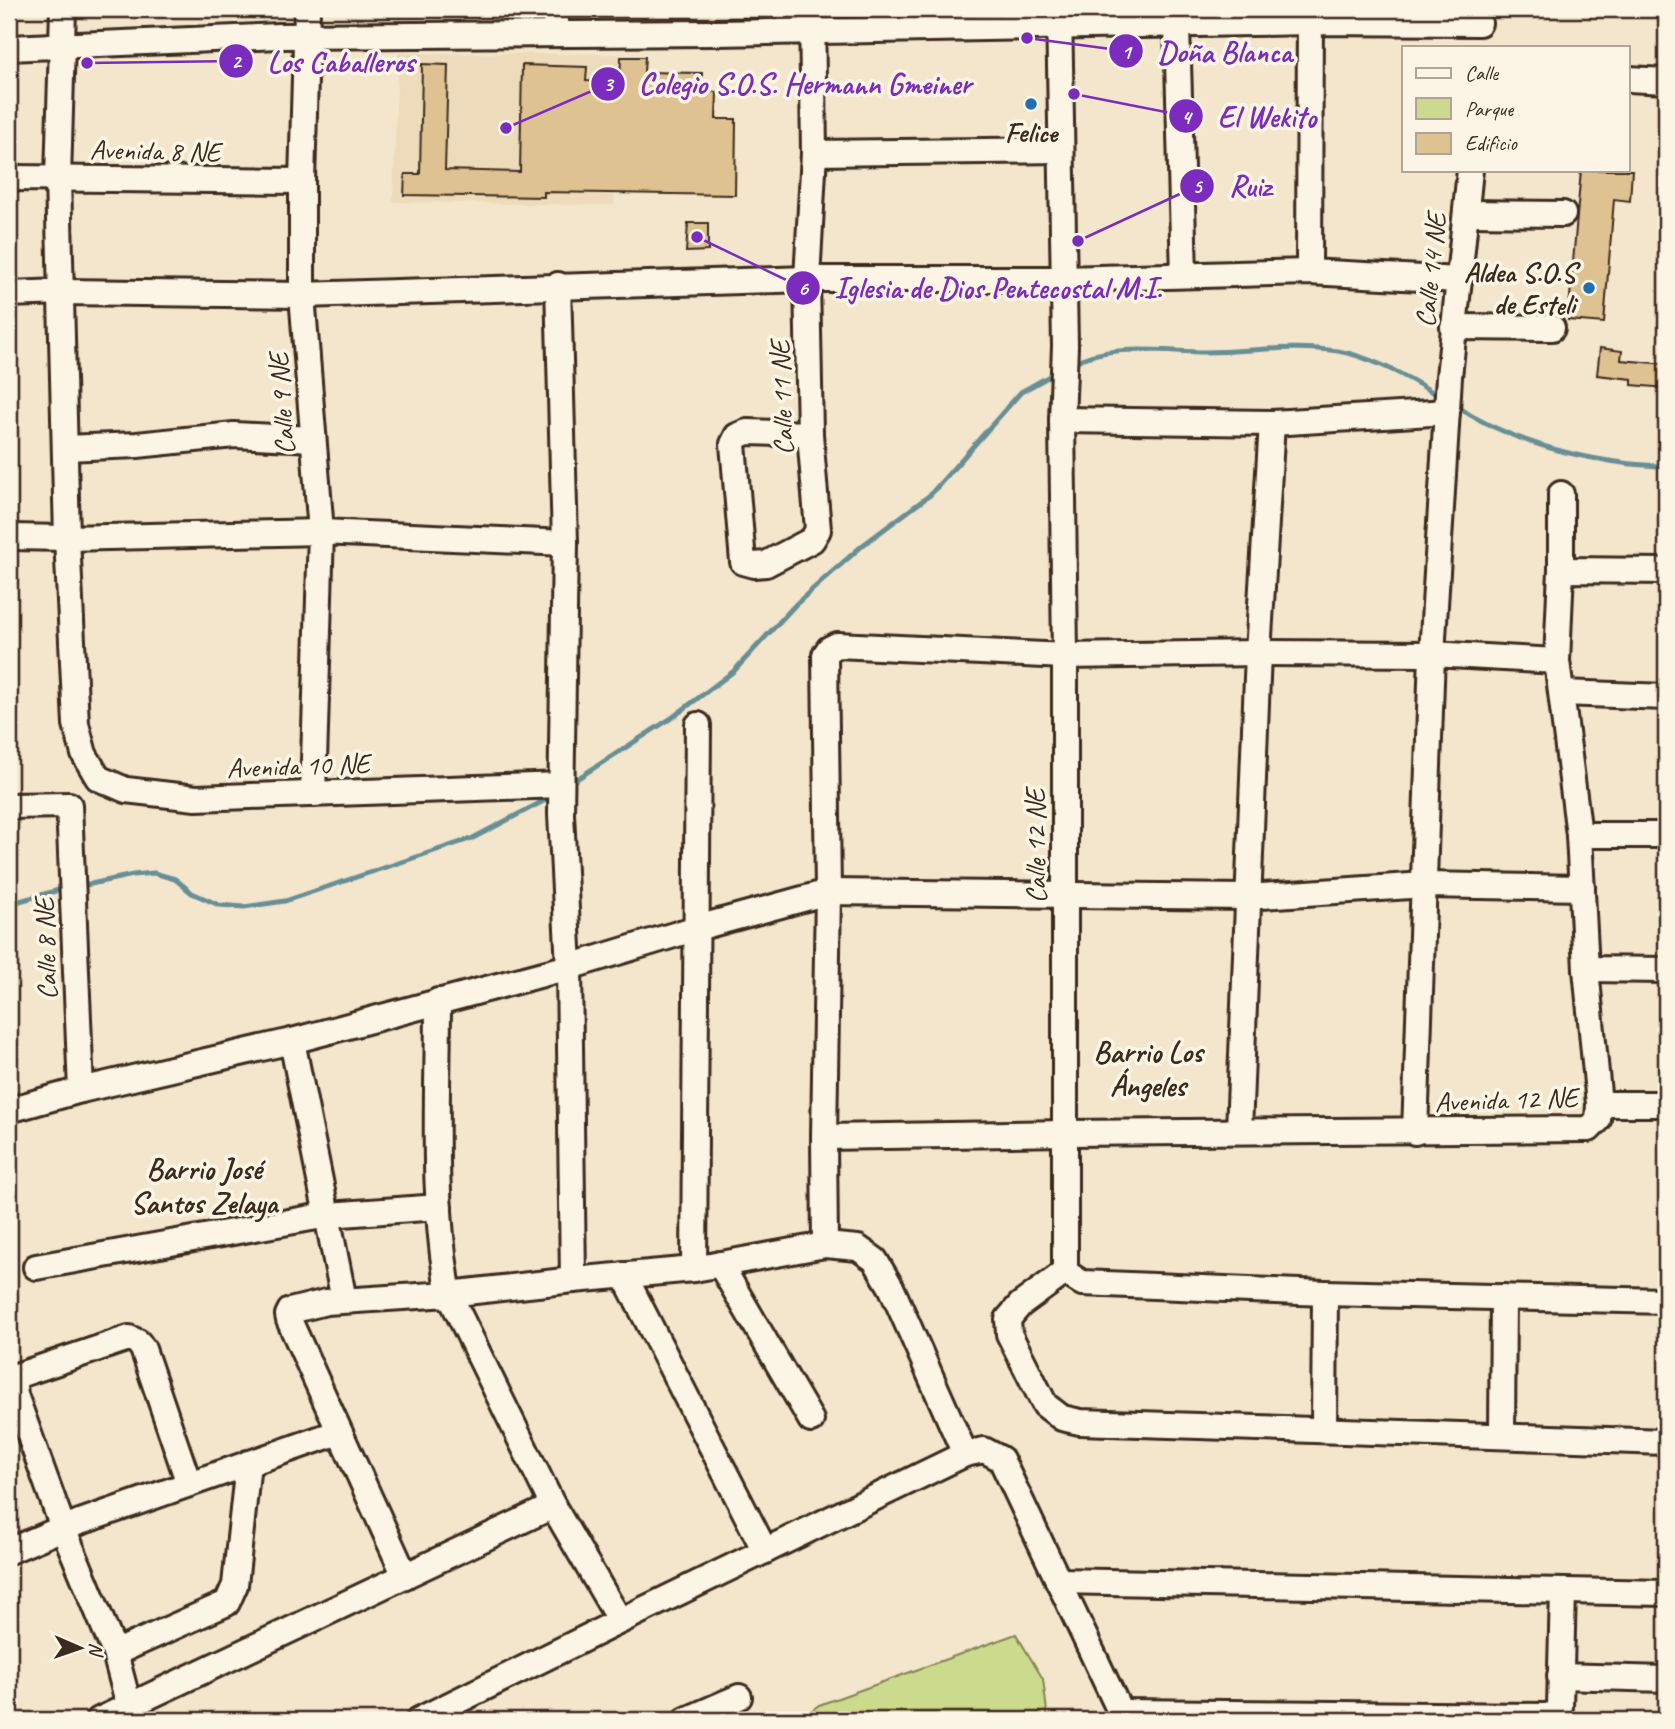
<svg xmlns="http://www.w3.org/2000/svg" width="1675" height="1729" font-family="Caveat,sans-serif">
  <rect width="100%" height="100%" fill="#f3e6cc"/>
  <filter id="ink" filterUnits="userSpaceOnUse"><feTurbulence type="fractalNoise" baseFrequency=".0143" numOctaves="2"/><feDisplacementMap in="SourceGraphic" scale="14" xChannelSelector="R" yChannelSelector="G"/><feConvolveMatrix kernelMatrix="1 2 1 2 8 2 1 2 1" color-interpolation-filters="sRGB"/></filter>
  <g filter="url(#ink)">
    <path fill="#eddbbb" d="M398,53L619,54L614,205L393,202Z"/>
    <path fill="#ccda8d" stroke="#848256" stroke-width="2" d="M1016,1634L1043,1679L1048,1720H799L819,1705Z"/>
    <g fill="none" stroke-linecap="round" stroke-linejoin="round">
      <g stroke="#688e96" stroke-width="5">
        <path d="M1073,363C1109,343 1164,352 1205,352C1251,352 1290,344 1338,351C1372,357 1410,378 1439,396"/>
        <path d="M1454,405C1504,438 1563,455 1623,463C1637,465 1652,465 1666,467"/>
        <path d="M569,784L673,717L734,671L796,604L863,545L930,495L1021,392L1055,373"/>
        <path d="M86,885L133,875L154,873L175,879L192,893L219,905L244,907L285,901L473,838L553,796"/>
        <path d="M9,904L66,888"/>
      </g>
    </g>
    <g fill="#dec292" stroke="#3b2a1e" stroke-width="2">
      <path d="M621,57H645L644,72L702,73V91L717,92L716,119H736L735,195L544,192V197L404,195L405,174H420L422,64L448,65L445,170L520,172L522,65L587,67L586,81L620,82Z"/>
      <path d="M1581,170H1632L1630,201L1614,199L1604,323L1568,320Z"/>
      <path d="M688,223H708V251L686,252Z"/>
      <path d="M1600,348L1622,351L1621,360L1666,364V388L1632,385V379L1597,375Z"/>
    </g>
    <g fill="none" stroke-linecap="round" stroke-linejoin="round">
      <g stroke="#3b2a1e" stroke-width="30">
        <g id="minor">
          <path d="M63,9L58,178L67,538L76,724L84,754L98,778L126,790L196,798L561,785"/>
          <path d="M307,9L302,181V295L321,532L313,794"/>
          <path d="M555,9L556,34"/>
          <path d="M1059,9L1065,346L1062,420L1065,656V1272"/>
          <path d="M1177,26L1184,275"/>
          <path d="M9,48L279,36L716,33L1310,22L1479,23"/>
          <path d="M1628,79L1666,81"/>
          <path d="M814,153L1061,150"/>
          <path d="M9,178L302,181"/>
          <path d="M1467,213L1563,214"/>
          <path d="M1309,272L1310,9"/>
          <path d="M558,285L565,543L561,814L569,967L573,1280"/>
          <path d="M9,294L62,292L302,295L807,279H1064L1309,272L1459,280"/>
          <path d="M1453,327L1552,328"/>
          <path d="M1062,420L1272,423L1447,412"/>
          <path d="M810,434L747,432L737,436L733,444L743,562L754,565L766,564L812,540L818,530L810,434L807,279L814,153L812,9"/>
          <path d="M65,448L137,445L234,435L313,439"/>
          <path d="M9,537L67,538L321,532L565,543"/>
          <path d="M1561,570L1666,571"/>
          <path d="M1562,693L1666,697"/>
          <path d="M9,806L69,805L81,1090"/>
          <path d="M1579,835H1666"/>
          <path d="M1586,969L1666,970"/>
          <path d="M438,1001C438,1097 431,1199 449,1294L553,1506L620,1621L965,1454L984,1450L1001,1459L1124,1720"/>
          <path d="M292,1041L344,1300"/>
          <path d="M1599,1104H1666"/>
          <path d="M9,1110L81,1090L292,1041L569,967L697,928L828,892L1247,897L1425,885L1582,888"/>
          <path d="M1239,1131L1258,653L1272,423"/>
          <path d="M1415,1132L1432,654L1449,377L1470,170"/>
          <path d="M824,1137L1064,1133L1589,1129L1598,1120L1599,1104L1586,969L1579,835L1557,661L1561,570V494"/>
          <path d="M825,1245L824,1137L828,892L825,655L829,649L837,645L1065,656L1258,653L1432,654L1557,661"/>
          <path d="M720,1264L811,1420"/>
          <path d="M36,1267L328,1215L439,1207"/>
          <path d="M694,1269L698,725"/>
          <path d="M1065,1272L1020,1305L1008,1319L1009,1334L1045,1405L1062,1418L1080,1422L1666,1442"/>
          <path d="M1065,1272L1082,1283L1325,1293L1666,1301"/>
          <path d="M624,1275L765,1551"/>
          <path d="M1324,1429L1325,1293"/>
          <path d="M1502,1436L1503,1297"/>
          <path d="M9,1551L63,1528L339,1432"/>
          <path d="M405,1576L289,1320L288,1315L290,1311L326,1302L449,1294L573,1280L694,1269L825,1245L858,1248L875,1260L891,1287L965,1454"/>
          <path d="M1058,1581L1666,1593"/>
          <path d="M115,1653L227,1603L235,1585L248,1463"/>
          <path d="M1560,1676L1666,1679"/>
          <path d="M129,1706L115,1653L63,1528L15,1395L13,1377L129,1338L138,1342L143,1349L189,1484"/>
          <path d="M1120,1712L1546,1716L1555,1714L1560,1707L1563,1591"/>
          <path d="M99,1720L553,1506"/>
          <path d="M419,1720L620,1621"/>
          <path d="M686,1720L739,1697"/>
        </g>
      </g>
      <use href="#minor" stroke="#fcf5e5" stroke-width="24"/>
    </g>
  </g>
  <g fill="#1f6fb2" stroke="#fcf5e5" stroke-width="2.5">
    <circle cx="1031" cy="104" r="7"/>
    <circle cx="1589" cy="288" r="7"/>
  </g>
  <g text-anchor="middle" stroke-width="7" stroke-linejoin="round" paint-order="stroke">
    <g font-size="28" font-weight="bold" fill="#3b2a1e" stroke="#fcf5e5">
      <text x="1031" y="142">Felice</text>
      <text x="1575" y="282" text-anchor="end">Aldea S.O.S<tspan x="1575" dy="32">de Esteli</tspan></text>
    </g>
    <g font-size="28" fill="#3b2a1e" stroke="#fcf5e5">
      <text transform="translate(155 150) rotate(1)" y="10">Avenida 8 NE</text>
      <text transform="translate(1430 270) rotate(-84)" y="10">Calle 14 NE</text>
      <text transform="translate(781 398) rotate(-92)" y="10">Calle 11 NE</text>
      <text transform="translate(281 404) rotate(-94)" y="10">Calle 9 NE</text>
      <text transform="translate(298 765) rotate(-2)" y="10">Avenida 10 NE</text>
      <text transform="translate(1035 846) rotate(-90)" y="10">Calle 12 NE</text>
      <text transform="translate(45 949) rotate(-92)" y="10">Calle 8 NE</text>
      <text transform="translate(1506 1099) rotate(-2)" y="10">Avenida 12 NE</text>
    </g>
    <g font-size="30" font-weight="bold" fill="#3b2a1e" stroke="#fcf5e5">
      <text x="1148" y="1062">Barrio Los<tspan x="1148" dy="34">Ángeles</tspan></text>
      <text x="204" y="1179">Barrio José<tspan x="204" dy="34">Santos Zelaya</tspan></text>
    </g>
  </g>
  <path fill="none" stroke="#7b2cbf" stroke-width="2.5" d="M1027 38L1126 51M87 63L236 61M506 128L608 84M1074 94L1186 116M1078 241L1197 186M697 237L803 288"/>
  <g fill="#7b2cbf" stroke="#fcf5e5" stroke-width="2.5">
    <circle cx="1027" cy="38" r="7"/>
    <circle cx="87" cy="63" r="7"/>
    <circle cx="506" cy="128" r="7"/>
    <circle cx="1074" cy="94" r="7"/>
    <circle cx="1078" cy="241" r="7"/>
    <circle cx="697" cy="237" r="7"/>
    <circle cx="1126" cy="51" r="18"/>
    <circle cx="236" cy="61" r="18"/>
    <circle cx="608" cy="84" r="18"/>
    <circle cx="1186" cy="116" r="18"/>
    <circle cx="1197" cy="186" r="18"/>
    <circle cx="803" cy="288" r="18"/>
  </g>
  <g font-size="21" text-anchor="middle" font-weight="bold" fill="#fff">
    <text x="1126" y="59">1</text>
    <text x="236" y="68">2</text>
    <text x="608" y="91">3</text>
    <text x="1186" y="124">4</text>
    <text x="1197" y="193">5</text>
    <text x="803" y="295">6</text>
  </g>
  <g font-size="30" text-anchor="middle" font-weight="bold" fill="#7b2cbf" stroke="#fcf5e5" stroke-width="7" stroke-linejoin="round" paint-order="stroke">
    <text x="1225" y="62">Doña Blanca</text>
    <text x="341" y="72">Los Caballeros</text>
    <text x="805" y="94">Colegio S.O.S. Hermann Gmeiner</text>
    <text x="1267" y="127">El Wekito</text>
    <text x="1250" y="196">Ruiz</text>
    <text x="998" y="298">Iglesia de Dios Pentecostal M.I.</text>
  </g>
  <rect width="1675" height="1729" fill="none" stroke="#fcf5e5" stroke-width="35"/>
  <rect x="18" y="18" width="1640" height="1694" fill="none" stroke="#3b2a1e" stroke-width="2.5" filter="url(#ink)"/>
  <rect x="1402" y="46" width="228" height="126" fill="#fcf5e5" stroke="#afa495" stroke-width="2"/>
  <rect x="1416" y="68" width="35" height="10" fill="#fcf5e5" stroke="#afa495" stroke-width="2"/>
  <text x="1465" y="80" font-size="21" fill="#3b2a1e">Calle</text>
  <rect x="1416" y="98" width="35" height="21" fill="#ccda8d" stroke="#afa495" stroke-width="2"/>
  <text x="1465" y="116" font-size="21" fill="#3b2a1e">Parque</text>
  <rect x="1416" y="133" width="35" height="21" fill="#dec292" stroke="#afa495" stroke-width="2"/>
  <text x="1465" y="150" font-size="21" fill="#3b2a1e">Edificio</text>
  <g transform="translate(80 1648) rotate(92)" stroke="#fcf5e5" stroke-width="5" paint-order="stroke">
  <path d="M0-5L12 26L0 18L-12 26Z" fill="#3b2a1e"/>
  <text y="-10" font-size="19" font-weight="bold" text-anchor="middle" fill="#3b2a1e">N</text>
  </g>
</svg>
